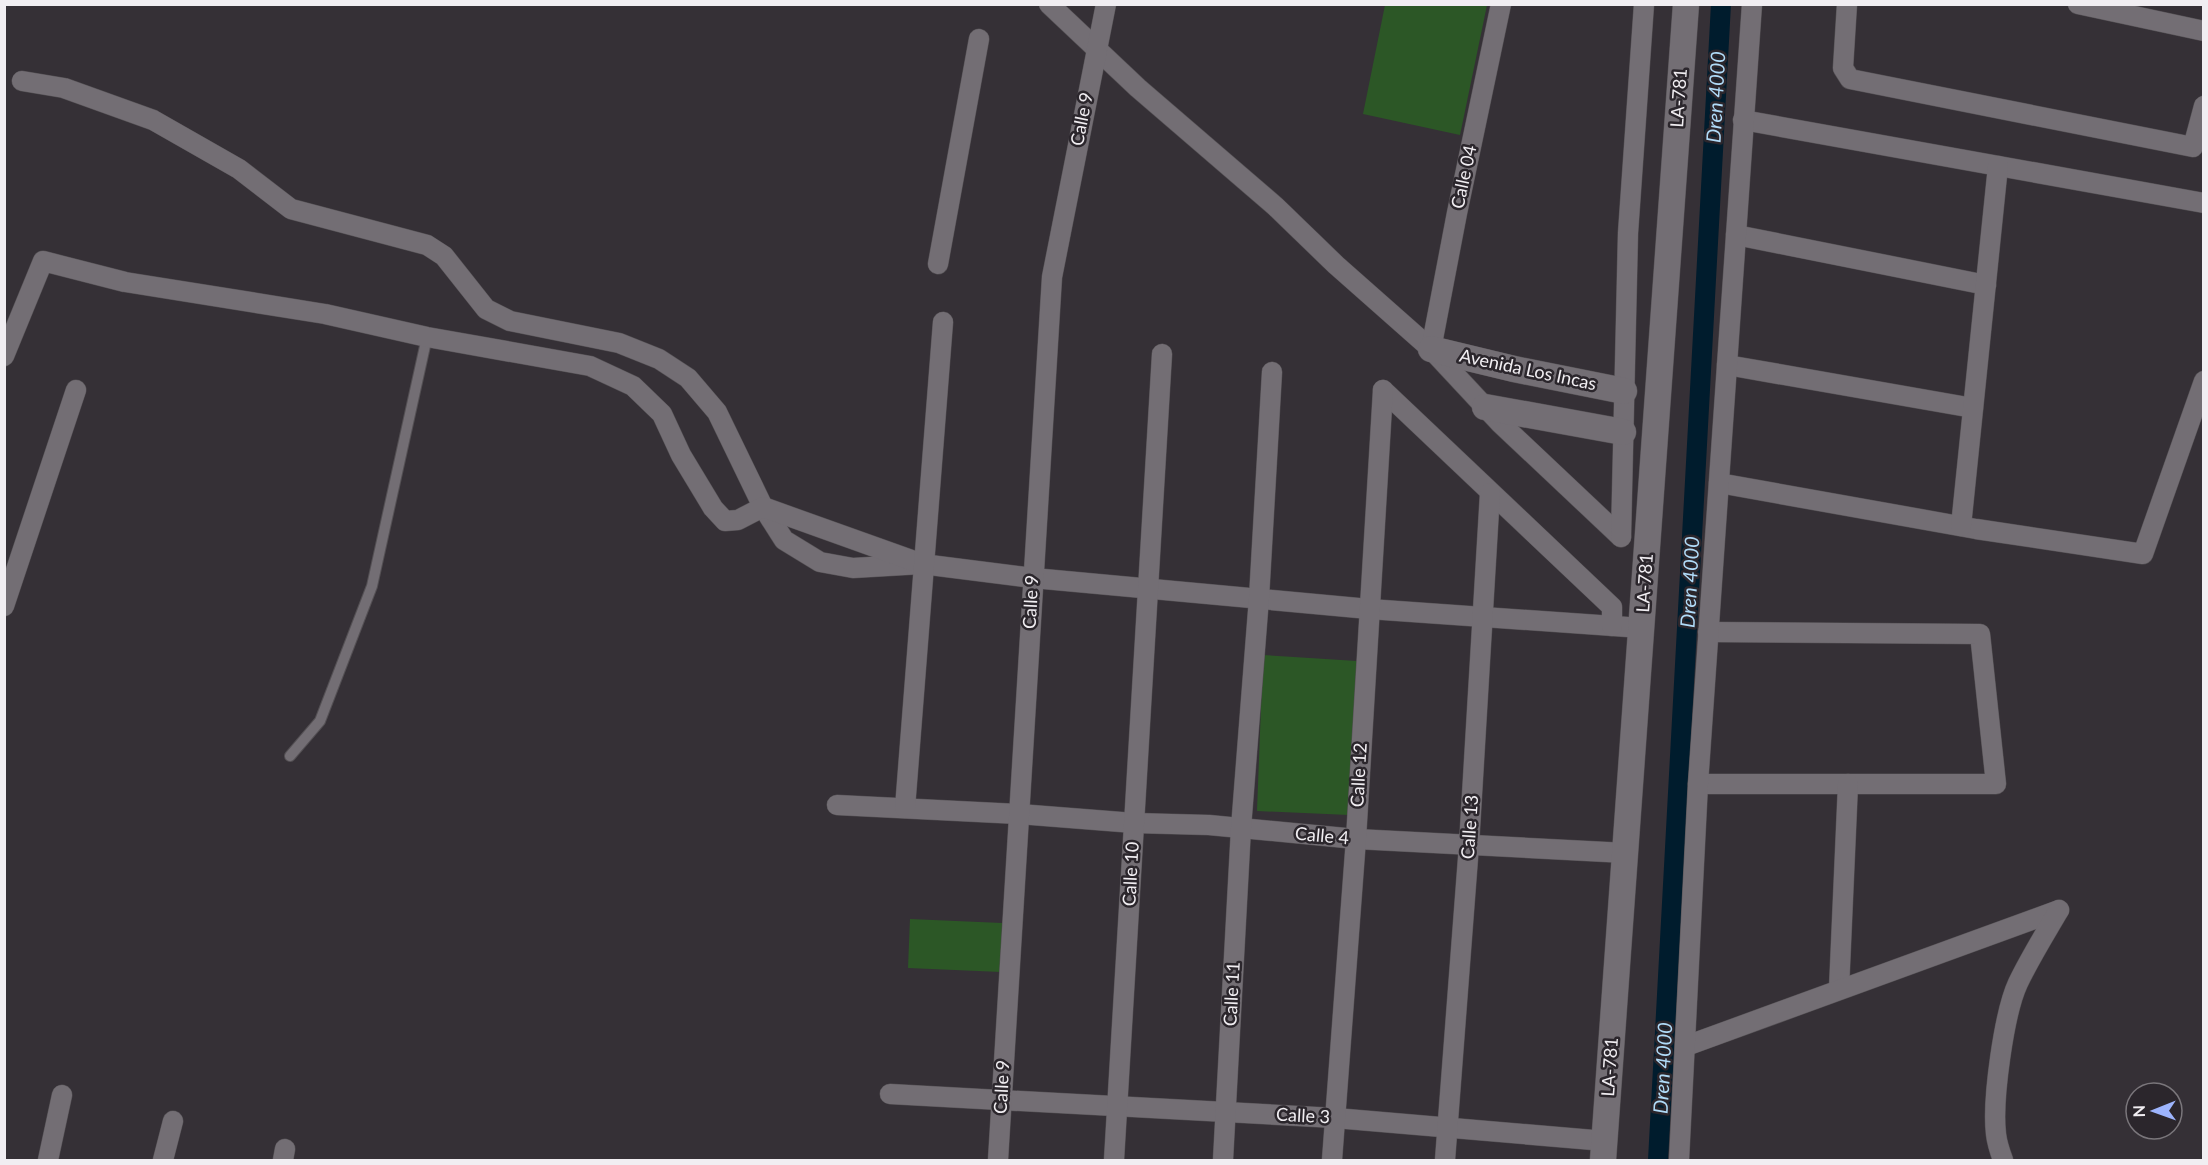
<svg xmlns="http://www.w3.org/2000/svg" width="2208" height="1165" font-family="Lato,sans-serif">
  <rect width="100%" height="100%" fill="#353036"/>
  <g fill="#2c5726">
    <path d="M1385,5H1487L1460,135L1363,114Z"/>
    <path d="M1263,655L1357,661L1349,815L1257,811Z"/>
    <path d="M910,919L1002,923L1001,972L908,968Z"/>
  </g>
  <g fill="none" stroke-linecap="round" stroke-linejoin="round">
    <path stroke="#001c2d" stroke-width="20" d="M1658,1160L1721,4"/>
    <g stroke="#545054" stroke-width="12">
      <path id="service" d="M290,756L320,721L372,586L427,337"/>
    </g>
    <g stroke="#545054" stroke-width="21">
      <g id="minor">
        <path d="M1049,4L1138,88L1275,206L1336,265L1431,349L1500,423L1621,537"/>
        <path d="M1847,4L1843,68L1850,79L2193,147L2204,106"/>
        <path d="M2078,4L2204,31"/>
        <path d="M22,81L64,88L153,120L239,169L291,209L427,245L444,256L486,309L510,321L619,343L659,359L688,378L717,412L763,507L784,540L820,562L853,568L922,564L1033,578L1369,609L1642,628"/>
        <path d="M1743,120L2204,203"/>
        <path d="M1736,235L1986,285"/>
        <path d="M938,264L979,39"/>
        <path d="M1431,349L1457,213L1501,4"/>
        <path d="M4,356L43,261L125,282L325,314L427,337L590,366L633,386L662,414L681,455L713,508L725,521L738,520L763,507L914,561"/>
        <path d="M1727,365L1973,408"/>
        <path d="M1383,390L1612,607V626"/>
        <path d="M1719,483L1976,529L2143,554L2204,381"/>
        <path d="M1961,526L1998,166"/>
        <path d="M1621,537L1628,233L1644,4"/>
        <path d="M4,606L76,390"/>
        <path d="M1698,784H1996L1980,634L1708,632"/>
        <path d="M837,805L1019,814L1134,823L1209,825L1356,839L1626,853"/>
        <path d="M905,808L943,322"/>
        <path d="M1839,989L1848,784"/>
        <path d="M1686,1046L2059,910"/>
        <path d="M890,1094L1335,1118L1605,1141"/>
        <path d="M48,1160L62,1095"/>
        <path d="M163,1160L173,1121"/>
        <path d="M283,1160L285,1149"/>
        <path d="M998,1160L1052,277L1106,4"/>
        <path d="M1114,1160L1162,354"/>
        <path d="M1223,1160L1241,828L1259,598L1272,372"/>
        <path d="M1332,1160L1356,839L1383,390"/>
        <path d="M1445,1160L1469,845L1490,493"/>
        <path d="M1679,1160L1698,784L1752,4"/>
        <path d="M2003,1160C2000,1152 1997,1143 1996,1134C1992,1100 2004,1013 2018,983C2030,958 2045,934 2059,910"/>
      </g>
    </g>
    <g stroke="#545054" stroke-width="27">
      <g id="tertiary">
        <path d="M1431,349L1514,369L1624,391"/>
        <path d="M1485,407L1623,432"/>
        <path d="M1603,1160L1686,4"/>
      </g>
    </g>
    <use href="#service" stroke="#736e74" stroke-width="10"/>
    <use href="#minor" stroke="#736e74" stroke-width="20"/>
    <use href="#tertiary" stroke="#736e74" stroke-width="26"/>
  </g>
  <g text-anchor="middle" stroke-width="5" stroke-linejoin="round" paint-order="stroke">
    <g font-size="18" fill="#f1eef2" stroke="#2b262c">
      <text transform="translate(1679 98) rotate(-86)" y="6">LA-781</text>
      <text transform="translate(1082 119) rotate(-79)" y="6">Calle 9</text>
      <text transform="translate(1464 177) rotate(-78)" y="6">Calle 04</text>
      <text transform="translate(1528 370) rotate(12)" y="6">Avenida Los Incas</text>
      <text transform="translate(1645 583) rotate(-86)" y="6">LA-781</text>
      <text transform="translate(1031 602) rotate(-87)" y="6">Calle 9</text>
      <text transform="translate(1359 775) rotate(-87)" y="6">Calle 12</text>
      <text transform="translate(1470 827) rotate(-86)" y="6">Calle 13</text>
      <text transform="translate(1322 836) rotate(5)" y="6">Calle 4</text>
      <text transform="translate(1131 874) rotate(-87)" y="6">Calle 10</text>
      <text transform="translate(1232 994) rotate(-87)" y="6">Calle 11</text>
      <text transform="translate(1610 1067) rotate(-86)" y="6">LA-781</text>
      <text transform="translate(1002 1087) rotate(-87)" y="6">Calle 9</text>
      <text transform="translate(1303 1116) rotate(3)" y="6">Calle 3</text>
    </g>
    <g font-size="20" font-style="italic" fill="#b0dbf8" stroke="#2b262c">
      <text transform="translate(1716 97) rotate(-87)" y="7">Dren 4000</text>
      <text transform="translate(1690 582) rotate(-87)" y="7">Dren 4000</text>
      <text transform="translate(1663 1068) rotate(-87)" y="7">Dren 4000</text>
    </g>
  </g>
  <rect width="2208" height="1165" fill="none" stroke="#f1eef2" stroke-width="12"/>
  <g transform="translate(2154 1111) rotate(269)"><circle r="28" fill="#2b262c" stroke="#7a767b" stroke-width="1.5"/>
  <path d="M0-4.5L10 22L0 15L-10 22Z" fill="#9db4fd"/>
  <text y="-9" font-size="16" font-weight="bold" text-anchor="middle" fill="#f1eef2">N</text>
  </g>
</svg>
